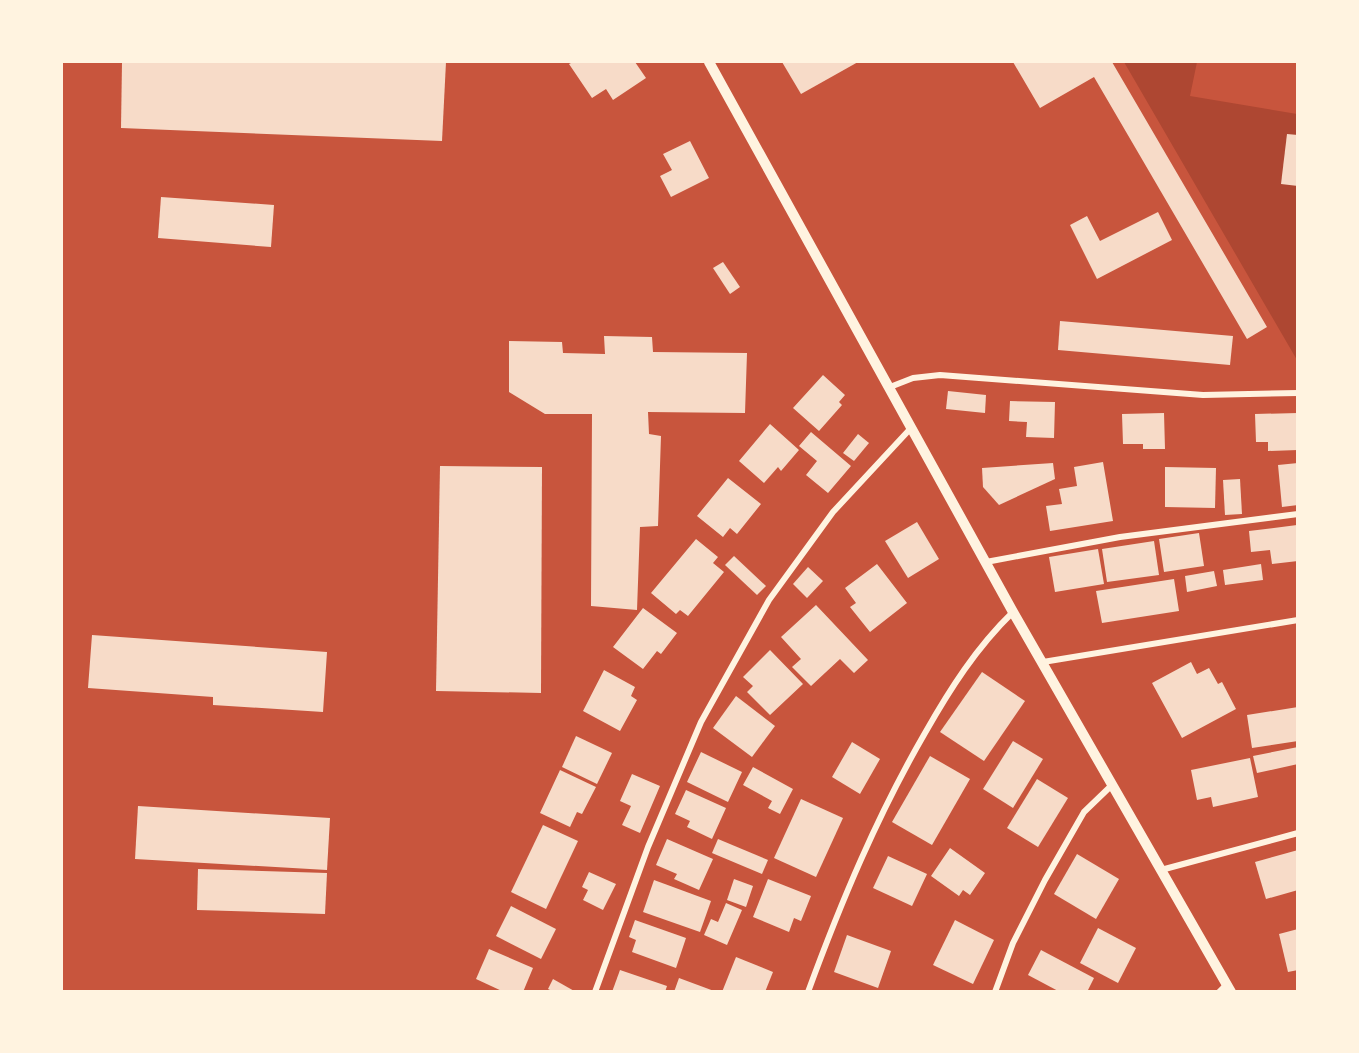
<svg xmlns="http://www.w3.org/2000/svg" width="1359" height="1053" font-family="Raleway,sans-serif">
  <rect width="100%" height="100%" fill="#c8553d"/>
  <path fill="#ae4732" d="M1124,62H1197L1190,96L1297,114V360Z"/>
  <g fill="#f7dbc8">
    <path d="M122,62H446L442,141L121,128Z"/>
    <path d="M573,62H635L646,78L613,100L606,89L592,98L569,64Z"/>
    <path d="M782,62H858L801,94Z"/>
    <path d="M1013,62H1112L1267,327L1247,339L1094,77L1040,108Z"/>
    <path d="M1287,134L1298,135V186L1281,184Z"/>
    <path d="M690,141L709,178L671,197L660,176L672,170L663,154Z"/>
    <path d="M161,197L274,205L271,247L158,238Z"/>
    <path d="M1158,212L1172,240L1097,279L1070,225L1087,216L1100,241Z"/>
    <path d="M723,262L740,287L730,294L713,268Z"/>
    <path d="M1060,321L1233,336L1230,365L1058,350Z"/>
    <path d="M604,336L652,337L653,352L747,353L745,413L648,412L649,434L661,436L658,526L640,527L637,610L591,606L592,414H545L509,392V341L562,342L563,353L605,354Z"/>
    <path d="M823,375L845,395L839,402L842,405L819,431L793,408Z"/>
    <path d="M948,391L986,395L985,413L946,409Z"/>
    <path d="M1010,401L1055,402L1054,438L1026,437L1027,422L1009,421Z"/>
    <path d="M1164,413L1165,449H1143V444H1123L1122,414Z"/>
    <path d="M1298,413V450L1268,451V442H1256L1255,414Z"/>
    <path d="M770,424L799,450L781,471L778,467L764,483L739,461Z"/>
    <path d="M811,432L851,466L828,493L806,475L817,461L799,446Z"/>
    <path d="M858,434L869,443L854,461L843,453Z"/>
    <path d="M1103,462L1113,521L1050,531L1046,506L1062,504L1059,489L1077,486L1074,467Z"/>
    <path d="M1053,463L1055,479L999,505L983,487L982,468Z"/>
    <path d="M1298,463V505L1282,507L1278,465Z"/>
    <path d="M440,466L542,467L541,693L436,691Z"/>
    <path d="M1165,467L1216,468L1215,508L1165,507Z"/>
    <path d="M728,478L761,504L737,534L730,528L723,537L697,516Z"/>
    <path d="M1240,479L1242,514L1225,515L1223,480Z"/>
    <path d="M917,522L939,559L908,578L885,541Z"/>
    <path d="M1297,525L1298,561L1272,564L1270,550L1251,552L1249,531Z"/>
    <path d="M1199,533L1204,566L1164,572L1159,539Z"/>
    <path d="M696,539L718,557L713,563L724,572L688,616L680,610L676,614L651,593Z"/>
    <path d="M1154,541L1159,575L1107,582L1102,549Z"/>
    <path d="M1098,549L1104,584L1055,592L1049,557Z"/>
    <path d="M734,556L766,586L757,595L725,565Z"/>
    <path d="M877,564L907,603L870,632L850,607L856,603L845,588Z"/>
    <path d="M1261,564L1263,580L1225,585L1223,570Z"/>
    <path d="M808,567L823,581L807,598L793,584Z"/>
    <path d="M1214,571L1217,586L1187,592L1185,576Z"/>
    <path d="M1174,579L1179,611L1102,623L1096,591Z"/>
    <path d="M816,605L868,660L854,673L840,659L811,686L792,667L801,659L781,637Z"/>
    <path d="M643,608L677,633L661,654L657,651L643,669L613,647Z"/>
    <path d="M92,635L327,652L323,712L213,705V697L88,688Z"/>
    <path d="M770,650L803,684L770,715L747,692L753,686L743,677Z"/>
    <path d="M1191,662L1197,674L1209,668L1218,684L1222,682L1236,709L1182,738L1152,683Z"/>
    <path d="M604,670L635,687L631,696L637,700L620,731L583,711Z"/>
    <path d="M982,672L1025,701L984,761L940,732Z"/>
    <path d="M736,696L775,726L752,757L713,728Z"/>
    <path d="M1298,707V741L1252,748L1247,715Z"/>
    <path d="M576,736L612,753L597,784L562,767Z"/>
    <path d="M1013,741L1043,759L1013,808L983,789Z"/>
    <path d="M852,742L880,759L860,794L832,777Z"/>
    <path d="M1298,747V764L1257,773L1253,756Z"/>
    <path d="M701,752L742,772L728,802L687,782Z"/>
    <path d="M930,756L970,779L932,845L892,822Z"/>
    <path d="M1250,758L1258,797L1213,807L1211,797L1197,800L1191,770Z"/>
    <path d="M753,767L793,789L780,814L768,808L772,801L743,785Z"/>
    <path d="M560,770L596,787L582,814L577,812L570,827L540,813Z"/>
    <path d="M632,774L660,786L640,833L622,825L631,806L620,801Z"/>
    <path d="M1037,779L1068,798L1038,847L1007,828Z"/>
    <path d="M686,790L726,808L712,839L687,827L690,821L675,814Z"/>
    <path d="M801,799L843,818L816,877L774,858Z"/>
    <path d="M138,806L330,818L327,870L135,859Z"/>
    <path d="M543,825L578,841L546,909L511,892Z"/>
    <path d="M667,839L713,859L699,890L674,879L677,874L656,865Z"/>
    <path d="M718,839L768,860L762,874L712,853Z"/>
    <path d="M950,848L985,873L970,895L963,890L959,896L931,876Z"/>
    <path d="M1298,850V890L1266,899L1255,862Z"/>
    <path d="M1077,854L1119,879L1096,919L1054,894Z"/>
    <path d="M888,856L927,874L912,906L873,888Z"/>
    <path d="M198,869L327,873L325,914L197,910Z"/>
    <path d="M589,872L616,884L603,910L583,900L588,890L582,887Z"/>
    <path d="M734,879L753,886L746,907L727,900Z"/>
    <path d="M768,879L811,896L801,921L794,918L789,932L753,917Z"/>
    <path d="M654,880L711,901L700,932L643,912Z"/>
    <path d="M726,903L742,910L727,945L704,935L711,919L718,922Z"/>
    <path d="M511,906L556,929L541,959L496,936Z"/>
    <path d="M635,920L686,938L676,968L632,952L636,940L629,937Z"/>
    <path d="M955,920L994,940L973,984L933,965Z"/>
    <path d="M1098,928L1136,948L1118,983L1080,963Z"/>
    <path d="M1298,929V970L1288,972L1279,934Z"/>
    <path d="M847,935L891,951L878,988L834,972Z"/>
    <path d="M489,949L533,968L523,992H504L476,979Z"/>
    <path d="M1041,950L1094,978L1087,992H1060L1028,975Z"/>
    <path d="M736,957L773,972L765,992H722Z"/>
    <path d="M620,970L667,986L665,992H612Z"/>
    <path d="M679,978L714,991V992H674Z"/>
    <path d="M553,979L576,992H554L548,989Z"/>
  </g>
  <g fill="none" stroke-linecap="round" stroke-linejoin="round">
    <g stroke="#fff3e0" stroke-width="6">
      <path d="M890,387L913,378L940,375L1203,395L1298,393"/>
      <path d="M986,562L1120,537L1298,514"/>
      <path d="M1043,662L1298,620"/>
      <path d="M1161,870L1298,833"/>
      <path d="M595,992L648,847L701,722L769,600L833,512L911,428"/>
      <path d="M808,992C841,902 877,816 925,733C950,689 976,648 1013,612"/>
      <path d="M995,992L1013,943L1045,880L1084,812L1112,785"/>
      <path d="M1219,992L1227,984"/>
    </g>
    <path stroke="#fff3e0" stroke-width="10" d="M709,62L1013,612L1231,992"/>
  </g>
  <rect width="1359" height="1053" fill="none" stroke="#fff3e0" stroke-width="126"/>
</svg>
